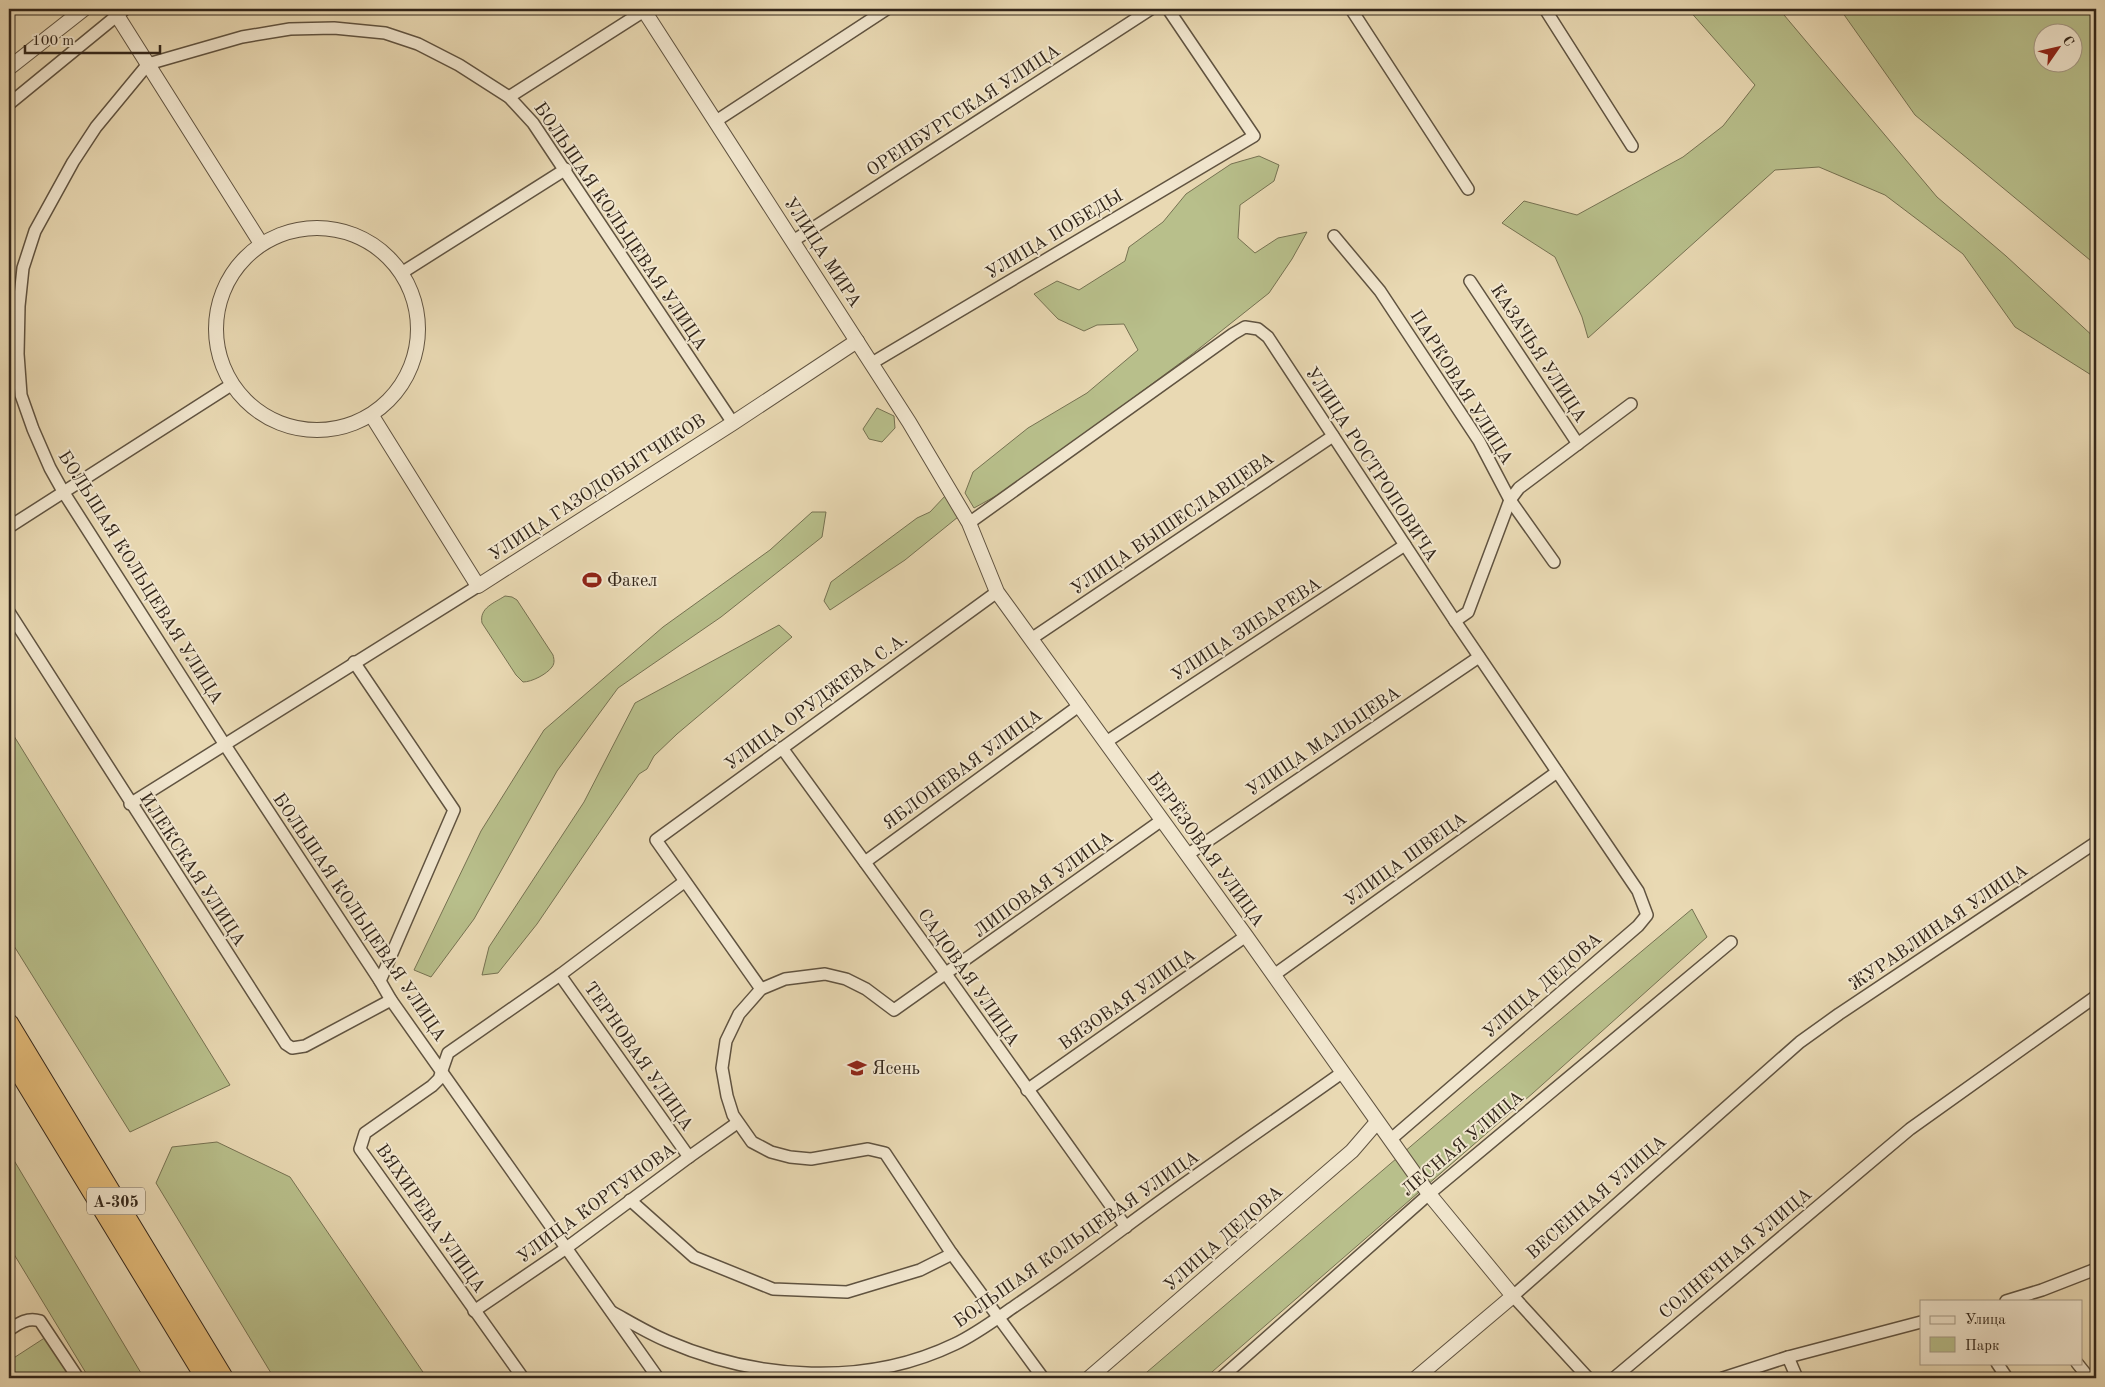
<svg xmlns="http://www.w3.org/2000/svg" width="2105" height="1387" font-family="'Old Standard TT',serif">
  <rect width="100%" height="100%" fill="#e9d9b3"/>
  <filter id="stains"><feTurbulence type="fractalNoise" baseFrequency=".004" numOctaves="4"/><feColorMatrix values="0 0 0 0 .2 0 0 0 0 .09 0 0 0 0 .02 0 0 0 .5 -.17"/></filter>
  <radialGradient id="worn" r=".72"><stop offset=".6" stop-color="#630" stop-opacity="0"/><stop offset="1" stop-color="#630" stop-opacity=".3"/></radialGradient>
  <g fill="#b8bf8b" stroke="#767252" fill-rule="evenodd">
    <path d="M1688,9H1779L1937,197L2006,256L2096,339V378L2015,327L1963,254L1885,195L1819,167L1775,170L1588,338L1582,317L1555,257L1502,223L1524,201L1577,215L1683,157L1723,126L1755,85Z"/>
    <path d="M1840,9H2096V265L1915,115ZM2042,32H2072V62H2042Z"/>
    <path d="M1259,156L1279,165L1274,181L1240,205L1238,238L1255,253L1278,238L1307,232L1292,259L1269,293L1191,355L1014,486L974,508L965,493L973,472L1028,428L1087,393L1138,350L1124,324L1097,325L1084,331L1058,319L1034,294L1057,281L1079,290L1125,261L1129,247L1163,222L1186,194L1231,164Z"/>
    <path d="M877,408L894,416L895,428L882,442L869,439L863,429Z"/>
    <path d="M946,495L958,517L905,560L830,610L824,601L831,582L917,518L930,512Z"/>
    <path d="M812,512H826L822,537L721,617L618,688L557,771L474,919L431,977L414,970L481,831L544,730L663,627L770,550Z"/>
    <path d="M505,596L512,597L517,600L553,655C554,659 555,663 552,667C547,674 532,682 523,682L516,675L482,623C479,608 494,603 505,596Z"/>
    <path d="M779,625L792,637L677,734L654,756L647,769L639,774L537,924L498,973L482,975L489,947L584,802L635,703Z"/>
    <path d="M9,728L230,1085L130,1132L9,938Z"/>
    <path d="M1692,909L1707,937L1533,1093L1205,1378H1140L1473,1093Z"/>
    <path d="M217,1142L290,1177L427,1378H274L156,1183L172,1147Z"/>
    <path d="M9,1152L144,1378H89L9,1246Z"/>
    <path d="M46,1337L72,1378H9V1361Z"/>
  </g>
  <g fill="none" stroke-linecap="round" stroke-linejoin="round">
    <g stroke="#605340" stroke-width="14">
      <g id="minor">
        <path d="M1351,9L1468,189"/>
        <path d="M1545,9L1632,146"/>
        <path d="M509,97L647,9"/>
        <path d="M9,104L125,9"/>
        <path d="M716,121L887,9"/>
        <path d="M1334,236L1380,291L1479,441L1510,500L1554,562"/>
        <path d="M793,241L1151,9"/>
        <path d="M403,272L566,169"/>
        <path d="M1470,281L1578,444"/>
        <path d="M872,363L1254,136L1168,9"/>
        <path d="M969,523L1233,334L1245,327L1258,329L1268,337L1455,621L1638,891L1647,915L1638,926L1390,1140"/>
        <path d="M9,527L231,385"/>
        <path d="M9,612L286,1044L292,1048L305,1046L391,1000"/>
        <path d="M1455,621L1468,612L1510,500L1519,488L1631,404"/>
        <path d="M1031,639L1333,436"/>
        <path d="M354,662L454,810L380,981"/>
        <path d="M1106,742L1405,545"/>
        <path d="M782,748L946,974L1126,1227"/>
        <path d="M130,804L478,586"/>
        <path d="M1187,855L1479,657"/>
        <path d="M865,862L1080,705"/>
        <path d="M560,975L689,1157"/>
        <path d="M1274,975L1557,772"/>
        <path d="M761,989L656,840L997,592"/>
        <path d="M1027,1090L1246,936"/>
        <path d="M630,1200L694,1257L773,1289L847,1292L920,1270L952,1254"/>
        <path d="M2006,1301L2042,1290L2096,1269"/>
        <path d="M474,1311L565,1249L689,1157L737,1123"/>
        <path d="M612,1312C630,1322 648,1333 667,1341C757,1380 866,1387 955,1344C976,1334 996,1319 1015,1306C1052,1281 1088,1255 1124,1228C1196,1174 1270,1124 1343,1072"/>
        <path d="M9,1330C19,1323 28,1317 40,1321L78,1378"/>
        <path d="M1788,1357L1797,1378"/>
        <path d="M1997,1363L2007,1378"/>
        <path d="M2077,1363L2089,1378"/>
        <path d="M523,1378L360,1149L365,1133L432,1086L439,1079L448,1053L560,975L684,882"/>
        <path d="M658,1378L391,1000L380,981L225,745L64,493L50,468L33,429L21,395L18,354L19,306L23,268L35,231L73,162L96,127L148,64L242,37L290,29L334,28L385,33L418,44L459,65L509,97L533,123L733,423"/>
        <path d="M1043,1378L952,1254L885,1153L868,1149L811,1159L790,1157L771,1152L752,1142L733,1115L727,1096L722,1068L726,1041L739,1014L761,989L785,979L825,974L846,979L866,989L894,1010L1162,820"/>
        <path d="M1221,1378L1429,1194L1731,942"/>
        <path d="M1588,1378L1513,1296L1800,1042L1839,1014L2095,843"/>
        <path d="M1614,1378L1910,1129L2095,997"/>
        <path d="M1723,1378L1788,1357L1921,1322"/>
      </g>
    </g>
    <g stroke="#605340" stroke-width="16">
      <g id="tertiary">
        <path d="M113,9L260,242"/>
        <path d="M643,9L909,422L969,523L997,592L1246,936L1429,1194L1513,1296L1416,1378"/>
        <path d="M9,68L84,9"/>
        <circle cx="317" cy="329" r="101"/>
        <path d="M372,416L478,586L733,423L857,341"/>
        <path d="M1089,1378L1352,1151L1377,1122"/>
      </g>
    </g>
    <g stroke="#33261a" stroke-width="20">
      <g id="trunk">
        <path d="M9,1023L224,1378"/>
        <path d="M9,1056L205,1378"/>
      </g>
    </g>
    <use href="#minor" stroke="#f1e6ce" stroke-width="11"/>
    <use href="#tertiary" stroke="#f1e6ce" stroke-width="14"/>
    <use href="#trunk" stroke="#e4bc7a" stroke-width="18"/>
  </g>
  <defs>
    <g id="stadium-bare" transform="scale(1.5)"><path d="M0-5a6.5 5 0 1 0 0 10a6.5 5 0 1 0 0-10ZM-3.5-1.8h7v3.6h-7Z" fill="#8f2418" stroke="#f1e6ce" stroke-width="2.5" paint-order="stroke"/></g>
    <g id="school-bare" transform="scale(1.5)"><path d="M0-5L7-2L0 1L-7-2ZM-4 1L0 2.5L4 1V4Q0 6-4 4Z" fill="#8f2418" stroke="#f1e6ce" stroke-width="2.5" paint-order="stroke"/></g>
  </defs>
  <g fill-rule="evenodd">
    <use href="#stadium-bare" x="592" y="580"/>
    <use href="#school-bare" x="857" y="1068"/>
  </g>
  <g text-anchor="middle" stroke-width="4" stroke-linejoin="round" paint-order="stroke">
    <rect fill="#f1e6ce" stroke="#6c6050" stroke-width="1" x="87" y="1187.5" width="58" height="27" rx="4"/>
    <g font-size="16" font-weight="bold" fill="#33261a">
      <text x="116" y="1207">А-305</text>
    </g>
    <g font-size="18" fill="#33261a" stroke="#f1e6ce">
      <text transform="translate(963 110) rotate(-33)" y="6">ОРЕНБУРГСКАЯ УЛИЦА</text>
      <text transform="translate(621 226) rotate(56)" y="6">БОЛЬШАЯ КОЛЬЦЕВАЯ УЛИЦА</text>
      <text transform="translate(1054 234) rotate(-31)" y="6">УЛИЦА ПОБЕДЫ</text>
      <text transform="translate(823 252) rotate(57)" y="6">УЛИЦА МИРА</text>
      <text transform="translate(1539 353) rotate(57)" y="6">КАЗАЧЬЯ УЛИЦА</text>
      <text transform="translate(1462 387) rotate(58)" y="6">ПАРКОВАЯ УЛИЦА</text>
      <text transform="translate(1372 464) rotate(57)" y="6">УЛИЦА РОСТРОПОВИЧА</text>
      <text transform="translate(597 487) rotate(-33)" y="6">УЛИЦА ГАЗОДОБЫТЧИКОВ</text>
      <text transform="translate(1172 523) rotate(-34)" y="6">УЛИЦА ВЫШЕСЛАВЦЕВА</text>
      <text transform="translate(141 577) rotate(58)" y="6">БОЛЬШАЯ КОЛЬЦЕВАЯ УЛИЦА</text>
      <text transform="translate(1246 629) rotate(-33)" y="6">УЛИЦА ЗИБАРЕВА</text>
      <text transform="translate(816 701) rotate(-36)" y="6">УЛИЦА ОРУДЖЕВА С.А.</text>
      <text transform="translate(1323 741) rotate(-34)" y="6">УЛИЦА МАЛЬЦЕВА</text>
      <text transform="translate(962 769) rotate(-36)" y="6">ЯБЛОНЕВАЯ УЛИЦА</text>
      <text transform="translate(1206 849) rotate(54)" y="6">БЕРЁЗОВАЯ УЛИЦА</text>
      <text transform="translate(1405 859) rotate(-36)" y="6">УЛИЦА ШВЕЦА</text>
      <text transform="translate(193 869) rotate(57)" y="6">ИЛЕКСКАЯ УЛИЦА</text>
      <text transform="translate(1043 884) rotate(-36)" y="6">ЛИПОВАЯ УЛИЦА</text>
      <text transform="translate(360 917) rotate(56)" y="6">БОЛЬШАЯ КОЛЬЦЕВАЯ УЛИЦА</text>
      <text transform="translate(1938 927) rotate(-34)" y="6">ЖУРАВЛИНАЯ УЛИЦА</text>
      <text transform="translate(969 977) rotate(55)" y="6">САДОВАЯ УЛИЦА</text>
      <text transform="translate(1542 985) rotate(-41)" y="6">УЛИЦА ДЕДОВА</text>
      <text transform="translate(1127 999) rotate(-35)" y="6">ВЯЗОВАЯ УЛИЦА</text>
      <text transform="translate(639 1056) rotate(55)" y="6">ТЕРНОВАЯ УЛИЦА</text>
      <text transform="translate(1462 1143) rotate(-40)" y="6">ЛЕСНАЯ УЛИЦА</text>
      <text transform="translate(1596 1197) rotate(-41)" y="6">ВЕСЕННАЯ УЛИЦА</text>
      <text transform="translate(596 1203) rotate(-36)" y="6">УЛИЦА КОРТУНОВА</text>
      <text transform="translate(431 1218) rotate(55)" y="6">ВЯХИРЕВА УЛИЦА</text>
      <text transform="translate(1223 1238) rotate(-41)" y="6">УЛИЦА ДЕДОВА</text>
      <text transform="translate(1076 1239) rotate(-35)" y="6">БОЛЬШАЯ КОЛЬЦЕВАЯ УЛИЦА</text>
      <text transform="translate(1735 1253) rotate(-40)" y="6">СОЛНЕЧНАЯ УЛИЦА</text>
    </g>
    <g font-size="18" fill="#33261a" stroke="#f1e6ce" text-anchor="start">
      <text x="607" y="586">Факел</text>
      <text x="872" y="1074">Ясень</text>
    </g>
  </g>
  <rect width="2105" height="1387" fill="none" stroke="#e9d9b3" stroke-width="30"/>
  <rect x="10" y="10" width="2085" height="1367" fill="none" stroke="#33261a" stroke-width="2.5"/>
  <rect x="15" y="15" width="2075" height="1357" fill="none" stroke="#33261a"/>
  <rect x="1920" y="1300" width="162" height="65" fill="#f1e6ce" stroke="#a59986"/>
  <rect x="1930" y="1316" width="25" height="8" fill="#f1e6ce" stroke="#a59986"/>
  <text x="1965" y="1324" font-size="15" fill="#33261a">Улица</text>
  <rect x="1930" y="1337" width="25" height="15" fill="#b8bf8b" stroke="#a59986"/>
  <text x="1965" y="1350" font-size="15" fill="#33261a">Парк</text>
  <g transform="translate(2058 48) rotate(56)"><circle r="24" fill="#f1e6ce" stroke="#a59986"/>
  <path d="M0-4L9 19L0 12L-9 19Z" fill="#8f2418"/>
  <text y="-8" font-size="14" font-weight="bold" text-anchor="middle" fill="#33261a">С</text>
  </g>
  <path d="M25 45v8h135v-8" fill="none" stroke="#33261a" stroke-width="2.5"/>
  <text x="32" y="45" font-size="15" fill="#33261a" stroke="#f1e6ce" stroke-width="4" paint-order="stroke">100 m</text>
  <rect width="100%" height="100%" filter="url(#stains)"/>
  <rect width="100%" height="100%" fill="url(#worn)"/>
</svg>
